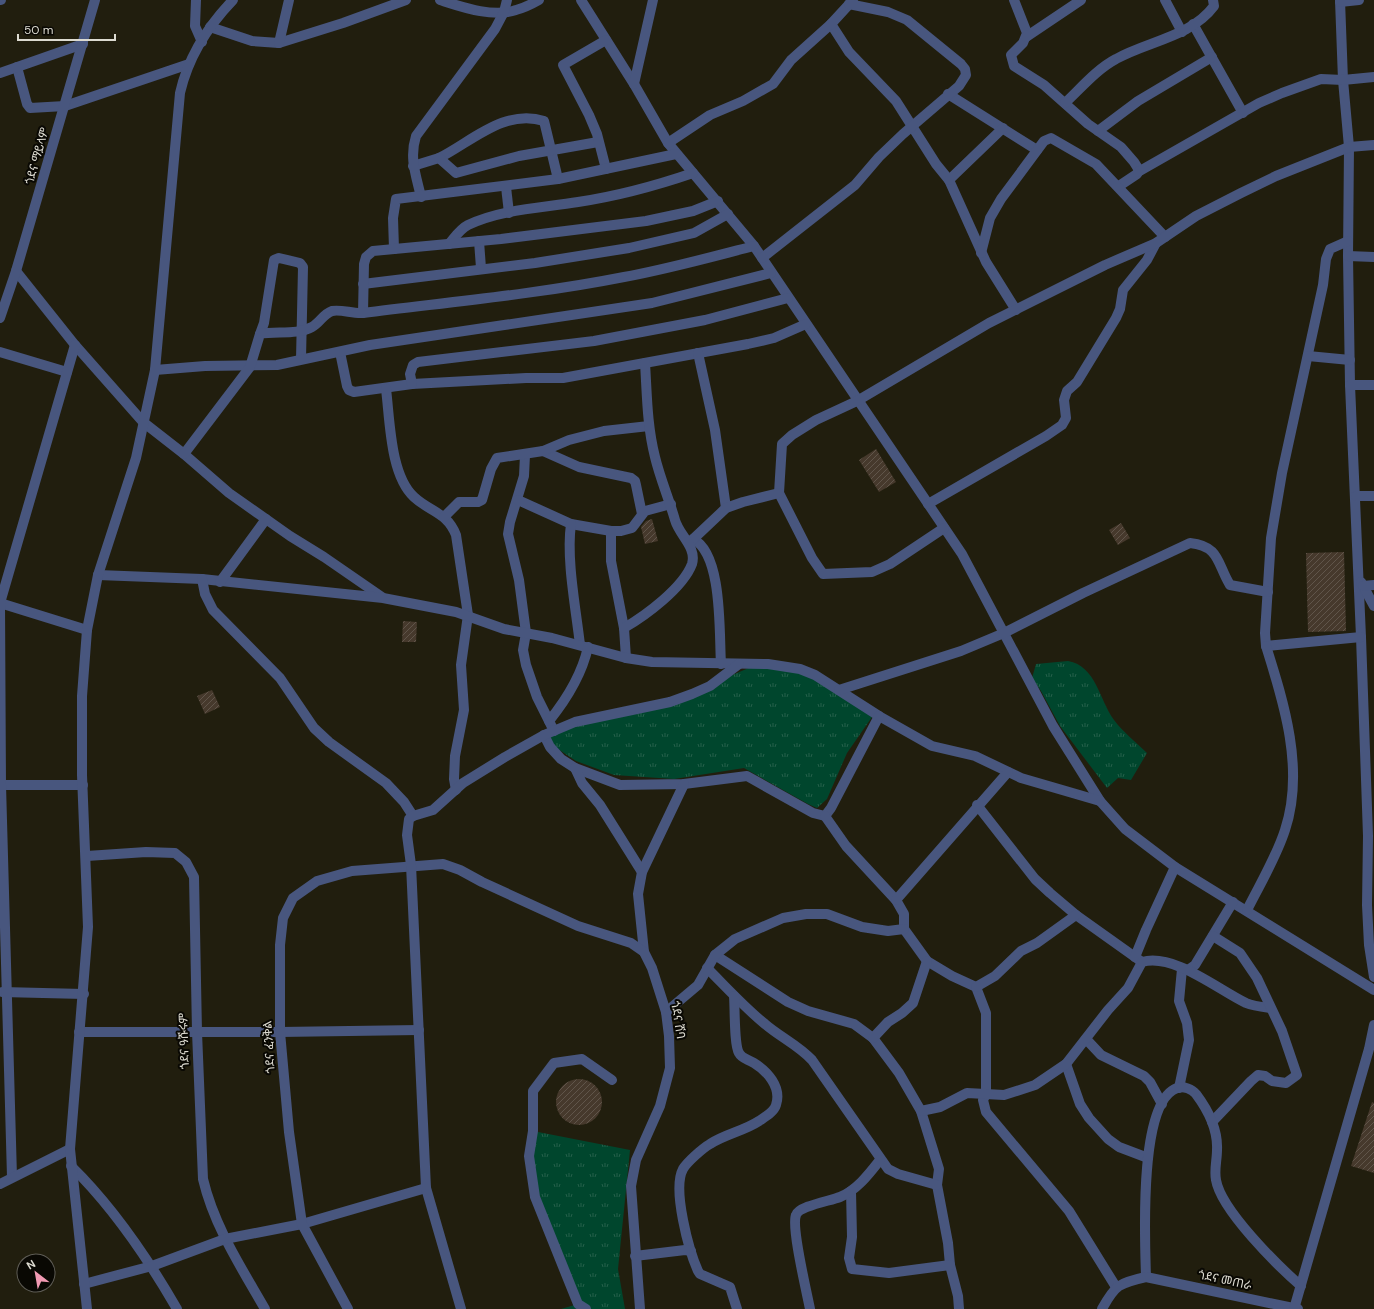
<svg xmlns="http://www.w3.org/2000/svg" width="1374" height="1309" font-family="'DM Sans','Noto Sans Ethiopic',sans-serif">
  <defs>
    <pattern id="grass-tufts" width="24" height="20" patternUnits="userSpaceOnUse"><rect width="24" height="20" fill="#00462d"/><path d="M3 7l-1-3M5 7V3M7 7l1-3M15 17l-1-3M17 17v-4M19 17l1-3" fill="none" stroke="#25604a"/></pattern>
    <pattern id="building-hatch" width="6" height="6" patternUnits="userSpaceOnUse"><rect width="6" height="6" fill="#46392c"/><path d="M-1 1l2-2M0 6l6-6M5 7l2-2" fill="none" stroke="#60554a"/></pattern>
  </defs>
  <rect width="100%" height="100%" fill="#211e0e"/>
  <g fill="url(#grass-tufts)">
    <path d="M1068,661C1096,666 1099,699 1114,720C1123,732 1136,742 1147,753L1131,780L1118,778L1107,788L1060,726L1041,691L1032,678L1036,664Z"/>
    <path d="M758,664L807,672L872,717L847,753L827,799L817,808L808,804L744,768L674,779L614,775L576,761L558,749L551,741L549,733L674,700Z"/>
    <path d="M533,1131L630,1150L618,1269L625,1309H561L578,1304L535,1197L529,1156Z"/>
  </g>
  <g fill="url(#building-hatch)">
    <path d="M876,449L896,482L879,492L859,460Z"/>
    <path d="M652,519L658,541L645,544L641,527L646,521Z"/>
    <path d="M1121,523L1130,538L1118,545L1109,530Z"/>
    <path d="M1344,552L1346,631L1308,632L1306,553Z"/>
    <path d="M403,621L417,622L416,642H402Z"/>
    <path d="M212,690L220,707L205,714L197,696Z"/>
    <circle cx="579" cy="1102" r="23"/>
    <path d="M1372,1102L1374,1103V1173L1351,1166Z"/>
  </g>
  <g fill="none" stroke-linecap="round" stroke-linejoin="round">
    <g stroke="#48567e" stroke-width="10">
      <path d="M0,0H1"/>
      <path d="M196,0L195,26L202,42"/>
      <path d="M440,0C462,7 493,18 516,10C524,8 532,4 539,0"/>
      <path d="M581,0L634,84L668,143L754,246L962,554L1053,726L1100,801L1125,829L1175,867L1374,990"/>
      <path d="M1014,0L1027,33L1023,43L1011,55L1014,66L1044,85L1088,124L1121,147L1134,162L1139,170L1137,174L1119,186"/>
      <path d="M1165,0L1182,32"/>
      <path d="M1340,0L1343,80L1349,147L1348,256L1350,385L1361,637L1368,836L1367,905L1369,945L1374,977"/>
      <path d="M1340,2L1359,0"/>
      <path d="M831,24L849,52L896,101L936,164L949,180L986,262L1016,310"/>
      <path d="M1193,24L1243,113"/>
      <path d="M210,27L252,41L279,43L343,23L406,0"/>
      <path d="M1026,37L1081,0"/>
      <path d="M279,43L289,0"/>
      <path d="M17,67L27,104L30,108L65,106L189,64"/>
      <path d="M0,73L83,44"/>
      <path d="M634,84L653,0"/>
      <path d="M948,94L1037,150"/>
      <path d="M1065,103C1081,88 1097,69 1116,59C1148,41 1191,37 1214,6L1213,0"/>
      <path d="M1098,131L1138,101L1212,57"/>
      <path d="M668,143L710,115L743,101L773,84L791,60L831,24L853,0"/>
      <path d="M439,158C471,142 505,108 544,121L545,125L558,179"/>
      <path d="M413,166L439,158L456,173L519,156L598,142"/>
      <path d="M606,169L597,134L589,115L563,65L606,40"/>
      <path d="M1138,172L1259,103L1282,93L1321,79L1343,80L1374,77"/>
      <path d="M949,180L1003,128"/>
      <path d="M506,187L509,213"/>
      <path d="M421,197C416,175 409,158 416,136L495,29L504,12L507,0"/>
      <path d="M479,241L481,268"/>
      <path d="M1348,241L1330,249L1326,259L1323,285L1282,473L1271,538L1265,633L1266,646L1361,637"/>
      <path d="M449,244C455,237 460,229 468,225C502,209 542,208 578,202C618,196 655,186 693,173"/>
      <path d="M394,249L393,218L396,199L558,179L676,154"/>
      <path d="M981,253L990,218L1001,199L1044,141L1051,138L1096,164L1165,237"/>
      <path d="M1348,256L1374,257"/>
      <path d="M762,258L855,185L879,157L903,134L959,86L966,75L965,69L961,64L907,20L888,12L849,4"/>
      <path d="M16,271L75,345L143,422L184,454L229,493L290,536L324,557L382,597"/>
      <path d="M363,284L535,263L629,248L694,233L728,214"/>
      <path d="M363,313L364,264L366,257L373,251L501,239L646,221L693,211L718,201"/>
      <path d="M0,318L16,271L95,0"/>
      <path d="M260,334L264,323L274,260L279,258L300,263L303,267L301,359"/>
      <path d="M0,352L67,372"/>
      <path d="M340,352L347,386L349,390L354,392L412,384L526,378H563L748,344L774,338L806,324"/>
      <path d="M698,353L715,430L726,508"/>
      <path d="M1308,356L1350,360"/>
      <path d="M155,370L205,366L277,365L370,345L652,303L771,273"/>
      <path d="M412,384L410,374L413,365L418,362L594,341L705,320L788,298"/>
      <path d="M1350,385H1374"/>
      <path d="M386,389C390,420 390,475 414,497C430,512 447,512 456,535L468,615L461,665L464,710L455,756L454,779L456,790"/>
      <path d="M543,451L579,467L631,478L635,481L636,485L642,514"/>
      <path d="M184,454L250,367L260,334C277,331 297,335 312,327C320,323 323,314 332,311C341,309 353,314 363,313C450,302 538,294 624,277C668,269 711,257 754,246"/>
      <path d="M525,455L524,476L510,522L508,534L519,580L526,633L523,650L526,665L537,697L554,731"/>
      <path d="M1356,496H1374"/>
      <path d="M518,500L571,524L611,531H621L632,528L645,511L671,504"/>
      <path d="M928,504L1046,436L1062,425L1066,418L1064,400L1067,391L1077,382L1116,318L1120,309L1123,290L1147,260L1156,243"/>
      <path d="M444,517L459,502H478L482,500L491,469L497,458L543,451L569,440L604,431L649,426"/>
      <path d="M571,524C566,559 576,609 580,645"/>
      <path d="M944,528L890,564L872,572L823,574L812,558L779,493L782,444L792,435L816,420L857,401L989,323L1105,265L1156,243L1196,216L1241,193L1276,176L1349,147L1374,145"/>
      <path d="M611,531V561L624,628L626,658"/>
      <path d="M693,539C723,554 719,633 721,664"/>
      <path d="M689,543L726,508L743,502L779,493"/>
      <path d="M98,575L202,579L383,598L456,612L504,629L552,638L626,658L652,662L768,664L800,669L815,675L879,716L932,746L975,756L1021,778L1100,801"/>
      <path d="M202,579L205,594L213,610L280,678L314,728L329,742L386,783L404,802L413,816"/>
      <path d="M220,582L266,519"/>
      <path d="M1361,582L1374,606"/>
      <path d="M1363,586L1374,585"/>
      <path d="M0,603L87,630"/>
      <path d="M624,628C645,616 683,588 692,564C697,547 679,535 675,520C669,499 660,478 655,457C647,426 647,394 645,363"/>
      <path d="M839,690L961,651L1004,633L1083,593L1190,543C1220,546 1217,564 1230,585L1268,592"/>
      <path d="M549,721C566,700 582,674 588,647"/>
      <path d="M544,735L550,747L561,759L575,768L620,785L684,784L747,776L813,813L825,816L831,808L879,716"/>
      <path d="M575,768L582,783L600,805L642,872"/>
      <path d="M0,785H83"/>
      <path d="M977,805L1035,879L1050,893L1076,915L1142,962"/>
      <path d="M825,816L846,846L896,900L904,914V929L927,961L952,976L976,987L986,1013V1094L983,1100L986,1112L1069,1211L1116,1287"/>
      <path d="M87,856L146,852L175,853L186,862L194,877L197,1032L203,1179C214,1226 241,1267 265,1309"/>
      <path d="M896,900L1008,772"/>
      <path d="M1247,910C1260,884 1276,858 1285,830C1305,770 1284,703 1266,646"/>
      <path d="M644,952L638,894L642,872L684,784"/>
      <path d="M715,955L788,1002L808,1011L854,1024L873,1038L899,1073L921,1111L939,1169L937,1185L948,1243L950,1265L958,1296L959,1309"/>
      <path d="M1135,957L1146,930L1175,867"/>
      <path d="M707,968C726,987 744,1007 765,1024C780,1037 798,1045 812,1060L888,1169L898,1174L937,1185"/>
      <path d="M1188,970L1195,965L1233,902"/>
      <path d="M976,987L995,976L1021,951L1037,943L1076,915"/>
      <path d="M2,992L84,994"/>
      <path d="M734,996C735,1008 734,1045 739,1053C742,1059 748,1059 754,1063C767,1071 782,1087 776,1105C774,1112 765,1117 759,1121C744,1131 725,1134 710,1144C703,1148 687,1162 683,1169C672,1189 689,1251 698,1271L700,1274L730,1287L737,1309"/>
      <path d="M666,1012L698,985L715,955L735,939L783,918L806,914H827L862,927L888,931L904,929"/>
      <path d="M79,1032H280L419,1030"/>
      <path d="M873,1038L888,1022L902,1013L913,1003L927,961"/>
      <path d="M1086,1039L1101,1055L1144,1076L1150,1082L1162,1104"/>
      <path d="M1066,1064L1080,1104L1089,1118L1108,1139L1119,1147L1148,1158"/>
      <path d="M1179,1088L1189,1040L1187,1023L1179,1001L1182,969"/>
      <path d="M921,1111L940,1107L967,1093L1004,1095L1035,1085L1066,1064L1108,1010L1128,988L1142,962C1174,953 1217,989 1246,1003C1253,1006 1262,1007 1270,1008"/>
      <path d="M1212,1122L1251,1081L1258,1075L1265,1076L1272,1081L1286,1083L1297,1075L1282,1031L1257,978L1240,953L1213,936"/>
      <path d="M71,1166C114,1208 147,1257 177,1309"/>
      <path d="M12,1177L1,785L0,603L75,345"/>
      <path d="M0,1184L70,1149"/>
      <path d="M851,1191L852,1237L849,1258L852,1269L889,1273L950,1265"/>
      <path d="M635,1256L685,1250L691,1251"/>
      <path d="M1146,1277C1145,1241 1138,1102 1177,1088C1184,1086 1192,1089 1196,1094C1208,1110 1218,1130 1217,1150C1217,1160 1214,1170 1216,1180C1221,1210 1278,1266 1301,1286"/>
      <path d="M84,1284L152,1266L225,1239L302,1224L426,1188"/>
      <path d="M87,1309L70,1149L88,927L82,775V696L87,630L98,575L136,458L155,370L180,93C188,58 208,26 233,0"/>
      <path d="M348,1309L302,1224L289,1132L280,1032V945L283,918L293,898L317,881L352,871L443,864L460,870L482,882L578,926L631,943L644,952L652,968L666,1012L669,1036L670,1068L660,1106L636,1160L631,1186L640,1309"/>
      <path d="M461,1309L426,1188L411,865L407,835L409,819L413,816L433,810L463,783L505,757L544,735L575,722L670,702L692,694L710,686L739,664"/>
      <path d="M586,1309L578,1304L535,1197L529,1156L533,1131V1091L554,1063L582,1059L612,1080"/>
      <path d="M810,1309C807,1293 791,1227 796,1215C799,1206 830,1201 840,1197C857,1190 869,1174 880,1160"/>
      <path d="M1102,1309C1115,1285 1119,1283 1146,1277L1298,1309"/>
      <path d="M1294,1309L1369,1049L1374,1025"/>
    </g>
  </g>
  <g text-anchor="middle" stroke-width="4" stroke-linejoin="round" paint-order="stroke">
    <g font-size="12" fill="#dddbd1" stroke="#090803">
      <text transform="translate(37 156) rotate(-74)" y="4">ጎደና ማይላም</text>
      <text transform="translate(678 1020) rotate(81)" y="4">ጎደና ሸባ</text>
      <text transform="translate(184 1041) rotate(-92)" y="4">ጎደና ዓሹሩም</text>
      <text transform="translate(269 1047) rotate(-94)" y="4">ጎደና ፈንቅል</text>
      <text transform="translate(1225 1280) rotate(12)" y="4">ጎደና መጠራ</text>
    </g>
  </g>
  <g transform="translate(36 1273) rotate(329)"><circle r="19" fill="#090803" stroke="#5e5c55"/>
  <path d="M0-3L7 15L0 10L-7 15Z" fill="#f19ab3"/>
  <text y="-6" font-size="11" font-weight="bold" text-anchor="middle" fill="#dddbd1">N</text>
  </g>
  <path d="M18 34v6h97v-6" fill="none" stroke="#dddbd1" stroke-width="2"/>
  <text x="24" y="34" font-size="12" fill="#dddbd1" stroke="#090803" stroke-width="3" paint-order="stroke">50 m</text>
</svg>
